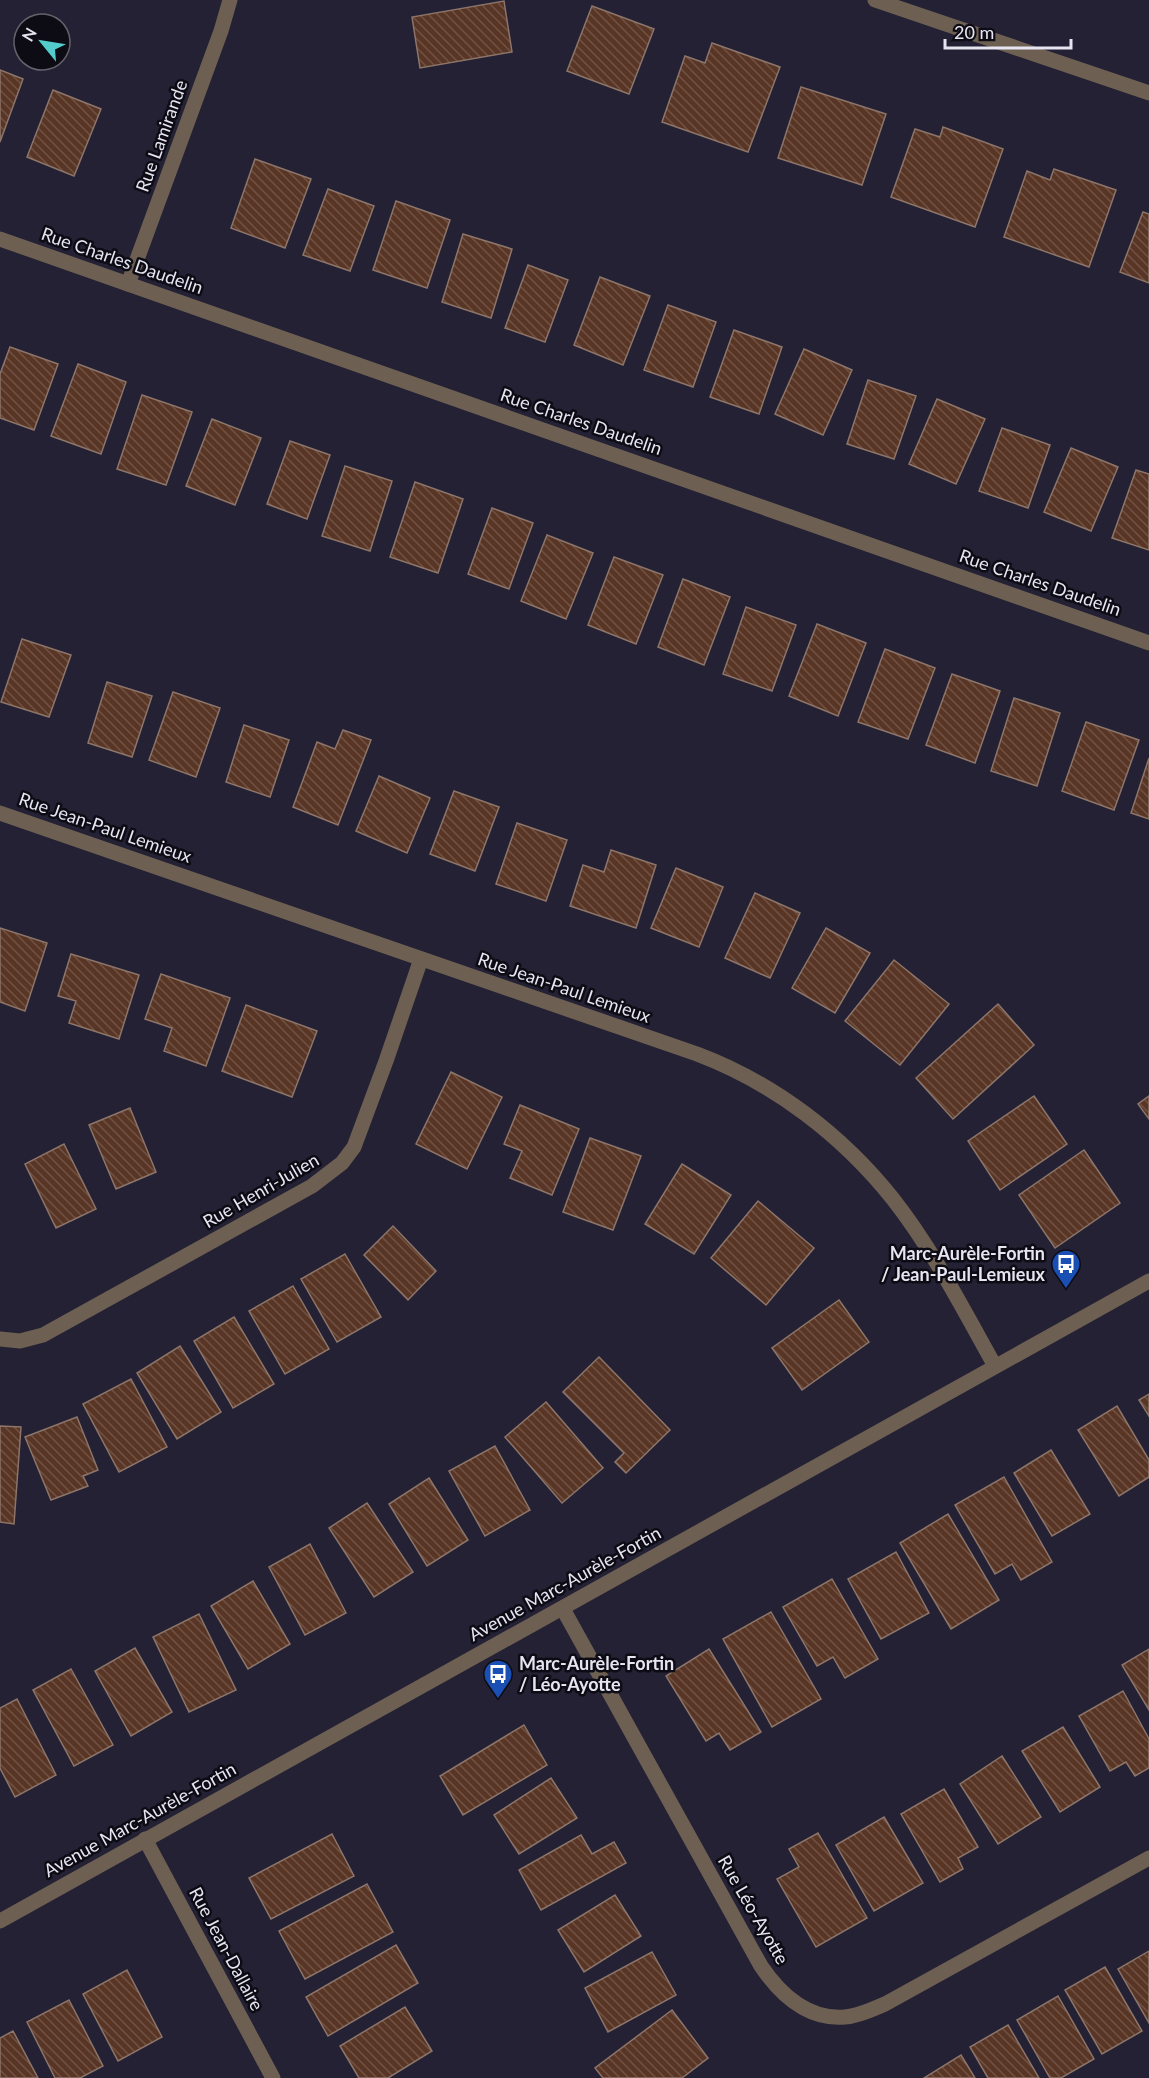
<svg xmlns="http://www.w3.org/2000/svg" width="1149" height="2078" font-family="Lato,sans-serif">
  <defs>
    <pattern id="building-back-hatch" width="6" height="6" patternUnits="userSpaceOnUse" patternTransform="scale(1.5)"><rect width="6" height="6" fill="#583524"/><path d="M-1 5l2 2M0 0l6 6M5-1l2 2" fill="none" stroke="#705244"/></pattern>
  </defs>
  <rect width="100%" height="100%" fill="#232133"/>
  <g fill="url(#building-back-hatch)" stroke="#8d756a" stroke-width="1.5">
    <path d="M504,1L512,52L420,68L412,17Z"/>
    <path d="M592,6L654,29L629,94L567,71Z"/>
    <path d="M712,43L780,67L748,152L662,122L685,56L705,63Z"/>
    <path d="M0,70L23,79L0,142Z"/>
    <path d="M801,87L886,114L862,185L778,158Z"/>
    <path d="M53,90L101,109L74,176L27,157Z"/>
    <path d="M943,127L1003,149L975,227L891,197L915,129L940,137Z"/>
    <path d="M255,159L311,179L285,248L231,228Z"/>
    <path d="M1054,169L1116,190L1089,267L1004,237L1027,171L1050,180Z"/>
    <path d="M328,189L374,206L350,271L303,255Z"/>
    <path d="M396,201L450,220L427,288L373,270Z"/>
    <path d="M1143,212L1149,214V283L1120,272Z"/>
    <path d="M463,234L512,249L491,318L442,302Z"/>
    <path d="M528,265L568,280L545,342L505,328Z"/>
    <path d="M600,277L650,296L623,365L574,345Z"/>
    <path d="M668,305L716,322L693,387L644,370Z"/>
    <path d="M734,330L782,347L759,414L710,397Z"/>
    <path d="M10,347L58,364L34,430L0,418V374Z"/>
    <path d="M804,349L852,370L823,435L775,414Z"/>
    <path d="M78,364L126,382L101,454L51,436Z"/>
    <path d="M868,380L916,396L894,459L847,444Z"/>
    <path d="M142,395L192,412L166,485L117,469Z"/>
    <path d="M937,399L985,419L956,484L909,464Z"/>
    <path d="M212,419L261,438L235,505L186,486Z"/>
    <path d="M1002,428L1050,445L1028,508L979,491Z"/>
    <path d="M290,441L330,455L307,519L267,504Z"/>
    <path d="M1071,448L1118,467L1091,531L1044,512Z"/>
    <path d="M345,466L392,481L370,551L322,536Z"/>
    <path d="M1136,470L1149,474V550L1112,538Z"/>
    <path d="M415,482L463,499L438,573L390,557Z"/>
    <path d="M492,508L533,523L509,589L468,574Z"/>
    <path d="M547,535L593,553L566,619L521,601Z"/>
    <path d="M614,557L663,575L636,644L588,625Z"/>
    <path d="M683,579L730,597L704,665L658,647Z"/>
    <path d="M746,607L796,625L772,691L723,674Z"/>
    <path d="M817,624L866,643L838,716L789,696Z"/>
    <path d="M22,639L71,655L49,717L1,702Z"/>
    <path d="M885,649L935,668L908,739L858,722Z"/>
    <path d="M952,674L1000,691L975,763L926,745Z"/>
    <path d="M107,682L152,696L132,757L88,743Z"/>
    <path d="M173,692L220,708L196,777L149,760Z"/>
    <path d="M1014,698L1060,713L1037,786L991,771Z"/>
    <path d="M1086,722L1139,740L1114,810L1062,791Z"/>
    <path d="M244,725L289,740L270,797L226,782Z"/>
    <path d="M343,730L371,740L338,825L293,807L317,742L335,749Z"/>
    <path d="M1149,758V819L1131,813Z"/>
    <path d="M379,776L430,798L407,853L356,831Z"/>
    <path d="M454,791L499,807L475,871L430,854Z"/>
    <path d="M517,823L567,840L546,901L496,884Z"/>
    <path d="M611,850L656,865L636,928L570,906L583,865L604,872Z"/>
    <path d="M676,868L723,887L699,947L651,928Z"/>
    <path d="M755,893L800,913L770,978L725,958Z"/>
    <path d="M0,928L47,943L25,1011L0,1002Z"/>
    <path d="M826,928L870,953L835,1013L792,988Z"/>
    <path d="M71,954L139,975L119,1039L69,1023L76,1001L58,996Z"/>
    <path d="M894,960L949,1004L900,1065L845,1021Z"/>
    <path d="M161,974L230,998L206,1066L164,1051L172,1028L145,1019Z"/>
    <path d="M998,1004L1034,1045L953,1119L916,1078Z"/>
    <path d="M246,1005L317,1031L292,1097L222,1071Z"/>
    <path d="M451,1072L502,1097L467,1169L416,1144Z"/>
    <path d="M1034,1096L1067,1144L1000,1190L968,1141Z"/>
    <path d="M1149,1096V1119L1138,1104Z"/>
    <path d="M520,1105L579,1129L552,1195L510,1178L522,1151L504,1144Z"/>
    <path d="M130,1108L156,1172L116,1189L89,1125Z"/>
    <path d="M590,1138L641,1156L613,1230L563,1212Z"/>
    <path d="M64,1144L96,1209L56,1228L25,1164Z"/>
    <path d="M1084,1150L1120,1203L1055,1248L1019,1195Z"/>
    <path d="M682,1164L731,1195L694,1254L645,1224Z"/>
    <path d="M758,1201L814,1248L766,1305L711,1258Z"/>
    <path d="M393,1226L436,1271L408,1300L364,1255Z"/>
    <path d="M345,1254L381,1317L337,1342L301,1279Z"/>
    <path d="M293,1286L329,1349L285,1374L249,1311Z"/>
    <path d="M839,1300L869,1342L802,1390L772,1348Z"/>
    <path d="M234,1317L274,1384L233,1408L194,1341Z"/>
    <path d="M180,1346L221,1412L177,1439L137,1373Z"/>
    <path d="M599,1357L670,1430L626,1473L615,1462L624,1453L563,1392Z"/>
    <path d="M131,1379L167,1447L119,1472L83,1404Z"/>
    <path d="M1149,1394V1416L1139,1400Z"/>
    <path d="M546,1402L603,1468L562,1503L505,1437Z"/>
    <path d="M1117,1406L1149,1460V1477L1119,1496L1078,1430Z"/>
    <path d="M77,1417L98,1470L83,1476L88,1486L51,1500L25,1437Z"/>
    <path d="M0,1426L21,1427L14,1524L0,1522Z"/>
    <path d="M495,1446L530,1510L485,1536L449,1471Z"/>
    <path d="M1051,1450L1090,1514L1052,1536L1014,1473Z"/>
    <path d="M1004,1477L1052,1562L1021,1580L1012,1564L995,1574L955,1505Z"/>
    <path d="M429,1478L468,1540L427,1566L389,1504Z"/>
    <path d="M367,1503L413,1572L374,1597L329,1528Z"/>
    <path d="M948,1514L999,1600L951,1629L900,1543Z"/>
    <path d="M310,1544L346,1613L305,1635L269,1567Z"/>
    <path d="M896,1552L929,1613L881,1639L848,1579Z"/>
    <path d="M832,1579L878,1659L845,1678L833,1657L817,1666L783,1607Z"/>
    <path d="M253,1581L290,1644L248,1669L211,1606Z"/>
    <path d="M771,1612L821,1699L772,1727L723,1639Z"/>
    <path d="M199,1614L236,1690L189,1712L153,1637Z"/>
    <path d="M135,1648L172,1712L131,1736L95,1671Z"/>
    <path d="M709,1649L761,1732L730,1750L719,1733L706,1741L666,1676Z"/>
    <path d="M1149,1649V1710L1122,1665Z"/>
    <path d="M71,1669L113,1745L74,1766L33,1690Z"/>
    <path d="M1123,1691L1149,1739V1768L1135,1776L1126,1762L1110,1771L1079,1716Z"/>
    <path d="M17,1699L56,1775L15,1797L0,1768V1708Z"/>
    <path d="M524,1725L547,1765L463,1815L440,1776Z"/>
    <path d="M1063,1727L1100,1787L1060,1812L1022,1751Z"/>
    <path d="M1002,1756L1041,1817L998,1844L960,1784Z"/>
    <path d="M551,1778L577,1818L519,1854L494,1815Z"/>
    <path d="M944,1789L978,1847L958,1858L963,1869L940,1882L901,1814Z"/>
    <path d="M884,1817L923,1883L874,1911L836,1845Z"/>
    <path d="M818,1833L867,1918L816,1947L777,1879L799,1867L789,1849Z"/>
    <path d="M332,1834L354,1876L271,1919L249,1878Z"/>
    <path d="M581,1835L592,1854L614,1842L626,1863L541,1910L519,1870Z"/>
    <path d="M367,1884L393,1932L305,1979L279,1931Z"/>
    <path d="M615,1895L641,1936L584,1972L558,1930Z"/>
    <path d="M396,1945L418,1983L328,2036L306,1997Z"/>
    <path d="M1149,1951V2023L1118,1969Z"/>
    <path d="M652,1952L676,1995L608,2032L585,1988Z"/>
    <path d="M1105,1967L1142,2031L1102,2054L1065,1990Z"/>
    <path d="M127,1970L162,2037L118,2061L83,1994Z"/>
    <path d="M1058,1996L1094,2059L1061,2078H1050L1017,2020Z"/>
    <path d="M69,2000L103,2066L80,2078H55L27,2022Z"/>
    <path d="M405,2007L432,2051L388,2078H359L340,2046Z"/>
    <path d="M672,2010L708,2058L682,2078H603L595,2068Z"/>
    <path d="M1008,2025L1039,2078H988L970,2047Z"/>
    <path d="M13,2031L38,2078H0V2038Z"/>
    <path d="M961,2055L975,2078H924Z"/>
  </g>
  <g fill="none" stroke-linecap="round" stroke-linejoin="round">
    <g stroke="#6d6053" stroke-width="15">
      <path d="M875,0L1149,93"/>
      <path d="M0,239L1149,643"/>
      <path d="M128,284L221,31L230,0"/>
      <path d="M0,813L697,1054C774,1083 842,1135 893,1199C933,1250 963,1309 995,1366"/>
      <path d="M0,1339L20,1341L43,1335L312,1186L342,1163L354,1147L386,1061L421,959"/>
      <path d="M563,1609L761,1966C780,1994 808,2020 845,2017C859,2016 873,2009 885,2004L1149,1858"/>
      <path d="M145,1839L273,2078"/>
      <path d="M0,1921L1149,1281"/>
    </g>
  </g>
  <defs>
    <g id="bus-pin" transform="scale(1.5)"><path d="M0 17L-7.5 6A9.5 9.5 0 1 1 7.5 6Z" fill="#1a4fb4" stroke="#0d0c14"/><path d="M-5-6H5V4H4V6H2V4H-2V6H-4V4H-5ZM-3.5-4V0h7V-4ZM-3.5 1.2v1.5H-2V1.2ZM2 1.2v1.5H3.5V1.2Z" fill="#fff"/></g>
  </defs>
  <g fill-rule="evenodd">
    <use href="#bus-pin" x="1066" y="1264"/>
    <use href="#bus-pin" x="498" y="1674"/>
  </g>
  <g text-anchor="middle" stroke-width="5" stroke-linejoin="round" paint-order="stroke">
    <g font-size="18" fill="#e6e5f1" stroke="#0d0c14">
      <text transform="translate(162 136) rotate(-70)" y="6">Rue Lamirande</text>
      <text transform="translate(122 261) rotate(19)" y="6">Rue Charles Daudelin</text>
      <text transform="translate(581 422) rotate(19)" y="6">Rue Charles Daudelin</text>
      <text transform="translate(1040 583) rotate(19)" y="6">Rue Charles Daudelin</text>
      <text transform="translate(105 828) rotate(19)" y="6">Rue Jean-Paul Lemieux</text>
      <text transform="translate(564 988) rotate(19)" y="6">Rue Jean-Paul Lemieux</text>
      <text transform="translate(261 1191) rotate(-30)" y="6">Rue Henri-Julien</text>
      <text transform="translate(565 1584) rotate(-29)" y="6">Avenue Marc-Aurèle-Fortin</text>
      <text transform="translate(140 1820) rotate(-29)" y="6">Avenue Marc-Aurèle-Fortin</text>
      <text transform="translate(753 1910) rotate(60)" y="6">Rue Léo-Ayotte</text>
      <text transform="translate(226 1949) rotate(62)" y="6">Rue Jean-Dallaire</text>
    </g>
    <g font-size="18" font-weight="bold" fill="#e6e5f1" stroke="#0d0c14" text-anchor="end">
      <text x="1045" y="1260">Marc-Aurèle-Fortin<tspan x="1045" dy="21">/ Jean-Paul-Lemieux</tspan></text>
      <text x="519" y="1670" text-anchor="start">Marc-Aurèle-Fortin<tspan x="519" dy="21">/ Léo-Ayotte</tspan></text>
    </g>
  </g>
  <g transform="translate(42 42) rotate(300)"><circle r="28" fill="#0d0c14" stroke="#64636c" stroke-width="1.5"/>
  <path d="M0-4.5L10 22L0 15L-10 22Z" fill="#53cdcb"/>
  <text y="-9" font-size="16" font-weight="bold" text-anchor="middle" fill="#e6e5f1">N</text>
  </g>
  <path d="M945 39v9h126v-9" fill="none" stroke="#e6e5f1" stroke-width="3"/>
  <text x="954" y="39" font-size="18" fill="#e6e5f1" stroke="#0d0c14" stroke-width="4.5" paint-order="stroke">20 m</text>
</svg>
